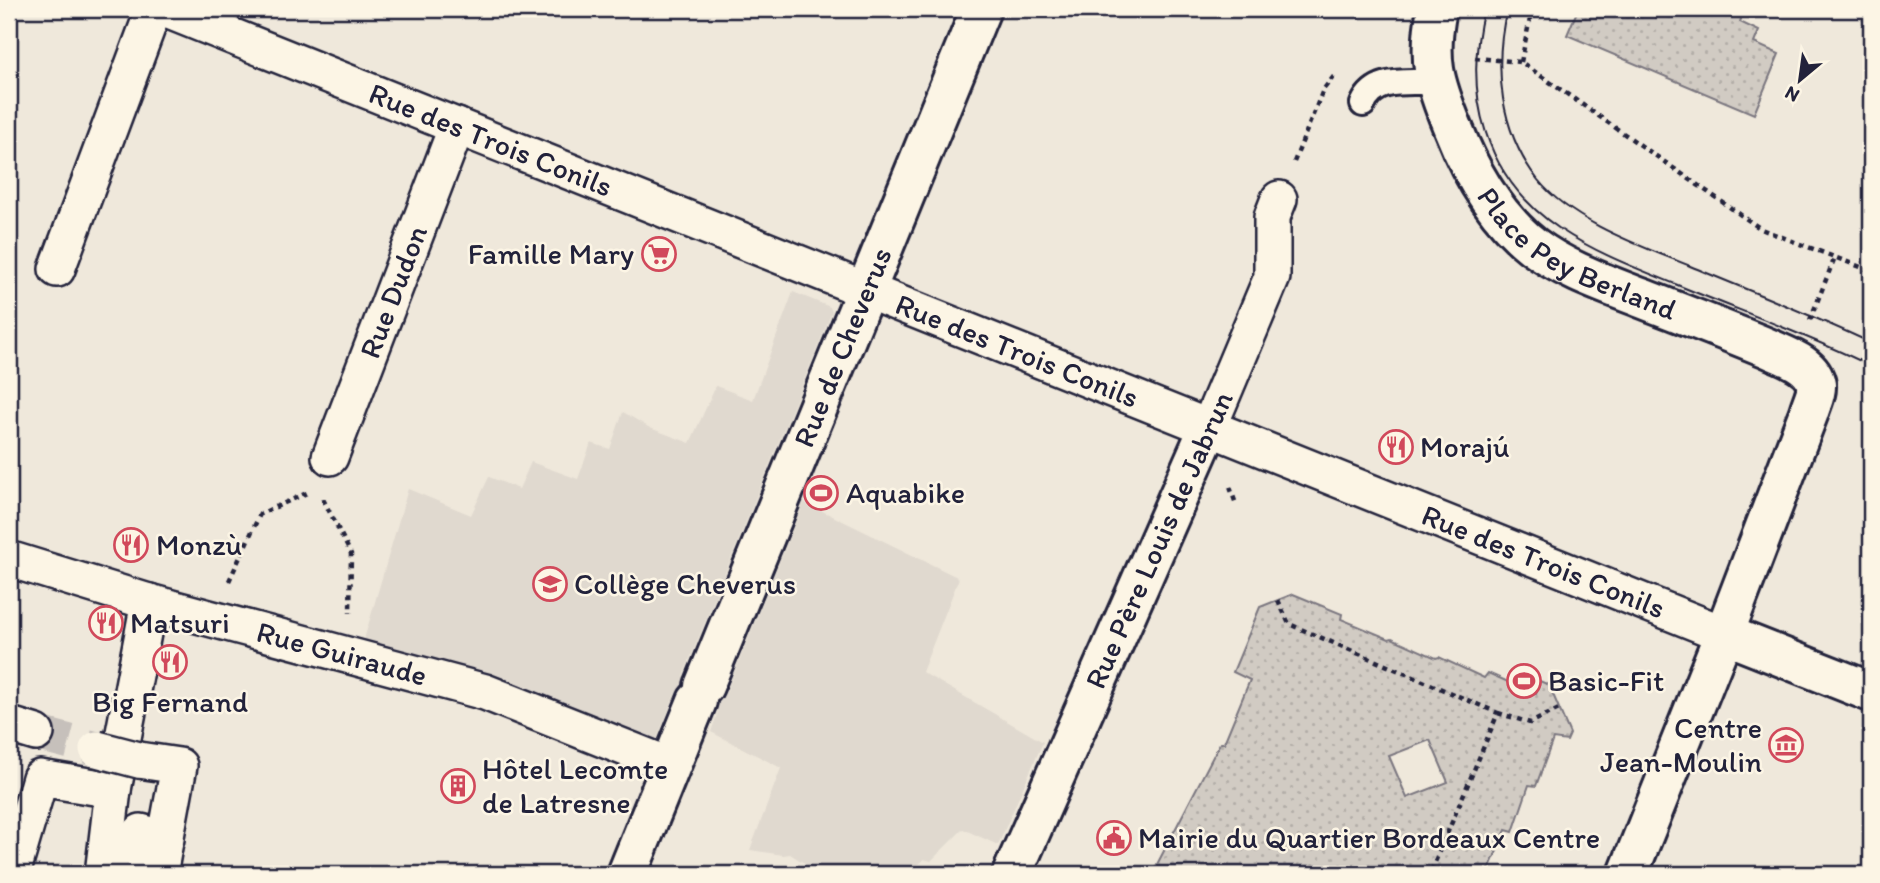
<svg xmlns="http://www.w3.org/2000/svg" width="1880" height="883" font-family="Itim,sans-serif">
  <defs>
    <pattern id="park-dots" width="8" height="8" patternUnits="userSpaceOnUse" patternTransform="scale(1.75)"><rect width="8" height="8" fill="#d1cbc3"/><path d="M2 2h.1M6 6h.1" fill="none" stroke="#b3aea8" stroke-width="1.8" stroke-linecap="round"/></pattern>
  </defs>
  <rect width="100%" height="100%" fill="#efe8db"/>
  <filter id="ink" filterUnits="userSpaceOnUse"><feTurbulence type="fractalNoise" baseFrequency=".0143" numOctaves="2"/><feDisplacementMap in="SourceGraphic" scale="14" xChannelSelector="R" yChannelSelector="G"/><feConvolveMatrix kernelMatrix="1 2 1 2 8 2 1 2 1" color-interpolation-filters="sRGB"/></filter>
  <g filter="url(#ink)">
    <path fill="#e0d9cf" d="M793,292L830,307L832,312L683,676L725,695L804,502L959,578L922,672L1043,742L998,845L963,829L931,861L924,859L906,874H822L790,854L783,855L750,850L781,768L711,732L718,711L676,692L656,741L653,743L363,643L408,489L471,515L489,477L519,489L531,462L578,479L591,443L610,449L623,412L650,428L690,443L716,386L753,400Z"/>
    <g fill="url(#park-dots)" stroke="#7a767f" stroke-width="2" fill-rule="evenodd">
      <path d="M1578,9H1728L1742,16L1740,22L1759,31L1754,43L1779,54L1754,114L1567,35Z"/>
      <path d="M1293,594L1342,614L1341,619L1389,639L1392,638L1436,658L1439,657L1484,678L1488,673L1533,693H1536L1540,681L1549,685L1570,734L1567,741L1553,739L1536,786L1529,785L1513,832L1506,830L1487,874H1152L1220,743H1224L1250,680L1233,672L1260,607ZM1430,740L1448,782L1407,798L1389,756Z"/>
    </g>
    <g fill="none" stroke-linecap="round" stroke-linejoin="round">
      <path stroke="#c6c0bb" stroke-width="35" stroke-dasharray="35 18" stroke-linecap="butt" d="M36,733L97,749"/>
      <g stroke="#22223b" stroke-width="30">
        <path id="service" d="M1363,104C1376,76 1407,83 1435,82"/>
      </g>
      <g stroke="#22223b" stroke-width="40">
        <g id="pedestrian">
          <path id="s1" d="M164,9L1724,634"/>
          <path d="M57,269L154,9"/>
          <path d="M1209,427L1272,277V217L1279,199"/>
          <path id="s2" d="M330,457L457,126"/>
          <path id="s3" d="M9,559L149,602L485,692L671,766"/>
          <path d="M13,726L36,733"/>
          <path d="M139,760L179,766L159,874"/>
          <path d="M134,864L141,832L166,839"/>
          <path d="M12,874L40,778L113,790"/>
          <path d="M103,874L113,790L149,602"/>
        </g>
      </g>
      <g stroke="#22223b" stroke-width="44">
        <g id="minor">
          <path id="s4" d="M1437,9C1427,59 1434,82 1453,128C1470,171 1496,217 1533,246C1566,271 1606,284 1644,299C1685,315 1727,331 1768,348C1785,356 1813,364 1816,385C1817,393 1811,404 1809,412L1724,634L1628,874"/>
          <path d="M1724,634L1871,692"/>
          <path id="s5" d="M704,686L981,9"/>
          <path d="M627,874L697,701"/>
          <path d="M1012,874L1209,427"/>
        </g>
      </g>
      <g stroke="#22223b" stroke-width="4.5" stroke-dasharray="5 5" stroke-linecap="butt">
        <path d="M1475,58L1521,62L1761,229L1871,271"/>
        <path d="M1521,62L1532,9"/>
        <path d="M1294,162L1323,90L1334,76"/>
        <path d="M1810,320L1835,257"/>
        <path d="M1230,487L1236,504"/>
        <path d="M323,499L351,554L350,613"/>
        <path d="M229,581L260,514L309,492"/>
        <path d="M1278,600L1289,624L1498,713L1430,874"/>
        <path d="M1498,713L1530,723L1559,709"/>
      </g>
      <use href="#service" stroke="#fcf5e5" stroke-width="24"/>
      <use href="#pedestrian" stroke="#fcf5e5" stroke-width="35"/>
      <use href="#minor" stroke="#fcf5e5" stroke-width="38"/>
      <g stroke="#22223b" stroke-width="2">
        <path d="M1484,9C1463,94 1484,178 1560,229C1596,253 1636,268 1675,284C1740,311 1808,335 1871,366"/>
        <path d="M1507,9C1493,67 1500,132 1538,180C1572,222 1641,246 1690,266C1750,291 1812,315 1871,343"/>
      </g>
      <g stroke="#22223b" stroke-width="40" stroke-linecap="butt">
        <path id="pedestrian-bridge" d="M97,749L139,760"/>
      </g>
      <use href="#pedestrian-bridge" stroke="#fcf5e5" stroke-width="35"/>
    </g>
  </g>
  <defs>
    <g id="supermarket-ring" transform="scale(1.75)"><circle r="9.5" fill="#fcf5e5" stroke="#d1495b" stroke-width="1.5"/><path d="M-6-5.5h2.5l.6 2H6L4.5 2H-2.5L-4.4-4H-6ZM-1.5 3.2a1.3 1.3 0 1 0 .1 0ZM3 3.2a1.3 1.3 0 1 0 .1 0Z" fill="#d1495b"/></g>
    <g id="restaurant-ring" transform="scale(1.75)"><circle r="9.5" fill="#fcf5e5" stroke="#d1495b" stroke-width="1.5"/><path d="M-5-6h1v4h1v-4h1v4h1v-4h1v5L-1.5 .5V6h-2V.5L-5-1ZM5-6V6H3V1.5H1.5Q1.5-4 5-6Z" fill="#d1495b"/></g>
    <g id="stadium-ring" transform="scale(1.75)"><circle r="9.5" fill="#fcf5e5" stroke="#d1495b" stroke-width="1.5"/><path d="M0-5a6.5 5 0 1 0 0 10a6.5 5 0 1 0 0-10ZM-3.5-1.8h7v3.6h-7Z" fill="#d1495b"/></g>
    <g id="school-ring" transform="scale(1.75)"><circle r="9.5" fill="#fcf5e5" stroke="#d1495b" stroke-width="1.5"/><path d="M0-5L7-2L0 1L-7-2ZM-4 1L0 2.5L4 1V4Q0 6-4 4Z" fill="#d1495b"/></g>
    <g id="museum-ring" transform="scale(1.75)"><circle r="9.5" fill="#fcf5e5" stroke="#d1495b" stroke-width="1.5"/><path d="M0-6L6-3V-2H-6V-3ZM-5-1h2V3h-2ZM-1-1h2V3h-2ZM3-1h2V3H3ZM-6 4H6V6H-6Z" fill="#d1495b"/></g>
    <g id="building-ring" transform="scale(1.75)"><circle r="9.5" fill="#fcf5e5" stroke="#d1495b" stroke-width="1.5"/><path d="M-4-6H4V6H1V3H-1V6H-4ZM-2.5-4.3h1.7v1.8h-1.7ZM.8-4.3h1.7v1.8H.8ZM-2.5-1h1.7V.8h-1.7ZM.8-1h1.7V.8H.8Z" fill="#d1495b"/></g>
    <g id="civic-ring" transform="scale(1.75)"><circle r="9.5" fill="#fcf5e5" stroke="#d1495b" stroke-width="1.5"/><path d="M-.6-6.5H3V-4.5H.6V-3L4-1V1h2V6H-6V1h2V-1L-.6-3ZM-1.2 2.5V6h2.4V2.5Z" fill="#d1495b"/></g>
  </defs>
  <g fill-rule="evenodd">
    <use href="#supermarket-ring" x="659" y="254"/>
    <use href="#restaurant-ring" x="1396" y="447"/>
    <use href="#stadium-ring" x="821" y="493"/>
    <use href="#restaurant-ring" x="131" y="545"/>
    <use href="#school-ring" x="550" y="584"/>
    <use href="#restaurant-ring" x="106" y="623"/>
    <use href="#restaurant-ring" x="170" y="662"/>
    <use href="#stadium-ring" x="1524" y="681"/>
    <use href="#museum-ring" x="1786" y="745"/>
    <use href="#building-ring" x="458" y="786"/>
    <use href="#civic-ring" x="1114" y="838"/>
  </g>
  <g text-anchor="middle" stroke-width="5" stroke-linejoin="round" paint-order="stroke">
    <g font-size="30" fill="#22223b" stroke="#fcf5e5">
      <text dy="10" stroke="none"><textPath href="#s1" startOffset="352">Rue des Trois Conils</textPath></text>
      <text dy="10" stroke="none"><textPath href="#s4" startOffset="308">Place Pey Berland</textPath></text>
      <text dy="10" stroke="none"><textPath href="#s2" startOffset="177">Rue Dudon</textPath></text>
      <text dy="10" stroke="none"><textPath href="#s5" startOffset="366">Rue de Cheverus</textPath></text>
      <text dy="10" stroke="none"><textPath href="#s1" startOffset="919">Rue des Trois Conils</textPath></text>
      <text transform="translate(1159 540) rotate(-66)" y="10">Rue Père Louis de Jabrun</text>
      <text dy="10" stroke="none"><textPath href="#s1" startOffset="1486">Rue des Trois Conils</textPath></text>
      <text dy="10" stroke="none"><textPath href="#s3" startOffset="346">Rue Guiraude</textPath></text>
    </g>
    <g font-size="30" fill="#22223b" stroke="#fcf5e5" text-anchor="start">
      <text x="634" y="264" text-anchor="end">Famille Mary</text>
      <text x="1420" y="457">Morajú</text>
      <text x="846" y="503">Aquabike</text>
      <text x="156" y="555">Monzù</text>
      <text x="574" y="594">Collège Cheverus</text>
      <text x="130" y="633">Matsuri</text>
      <text x="1548" y="691">Basic-Fit</text>
      <text x="170" y="712" text-anchor="middle">Big Fernand</text>
      <text x="1762" y="738" text-anchor="end">Centre<tspan x="1762" dy="34">Jean-Moulin</tspan></text>
      <text x="482" y="779">Hôtel Lecomte<tspan x="482" dy="34">de Latresne</tspan></text>
      <text x="1138" y="848">Mairie du Quartier Bordeaux Centre</text>
    </g>
  </g>
  <rect width="1880" height="883" fill="none" stroke="#fcf5e5" stroke-width="35"/>
  <rect x="18" y="18" width="1845" height="848" fill="none" stroke="#22223b" stroke-width="2.5" filter="url(#ink)"/>
  <g transform="translate(1800 80) rotate(209)" stroke="#fcf5e5" stroke-width="5" paint-order="stroke">
  <path d="M0-5L12 26L0 18L-12 26Z" fill="#22223b"/>
  <text y="-10" font-size="19" font-weight="bold" text-anchor="middle" fill="#22223b">N</text>
  </g>
</svg>
